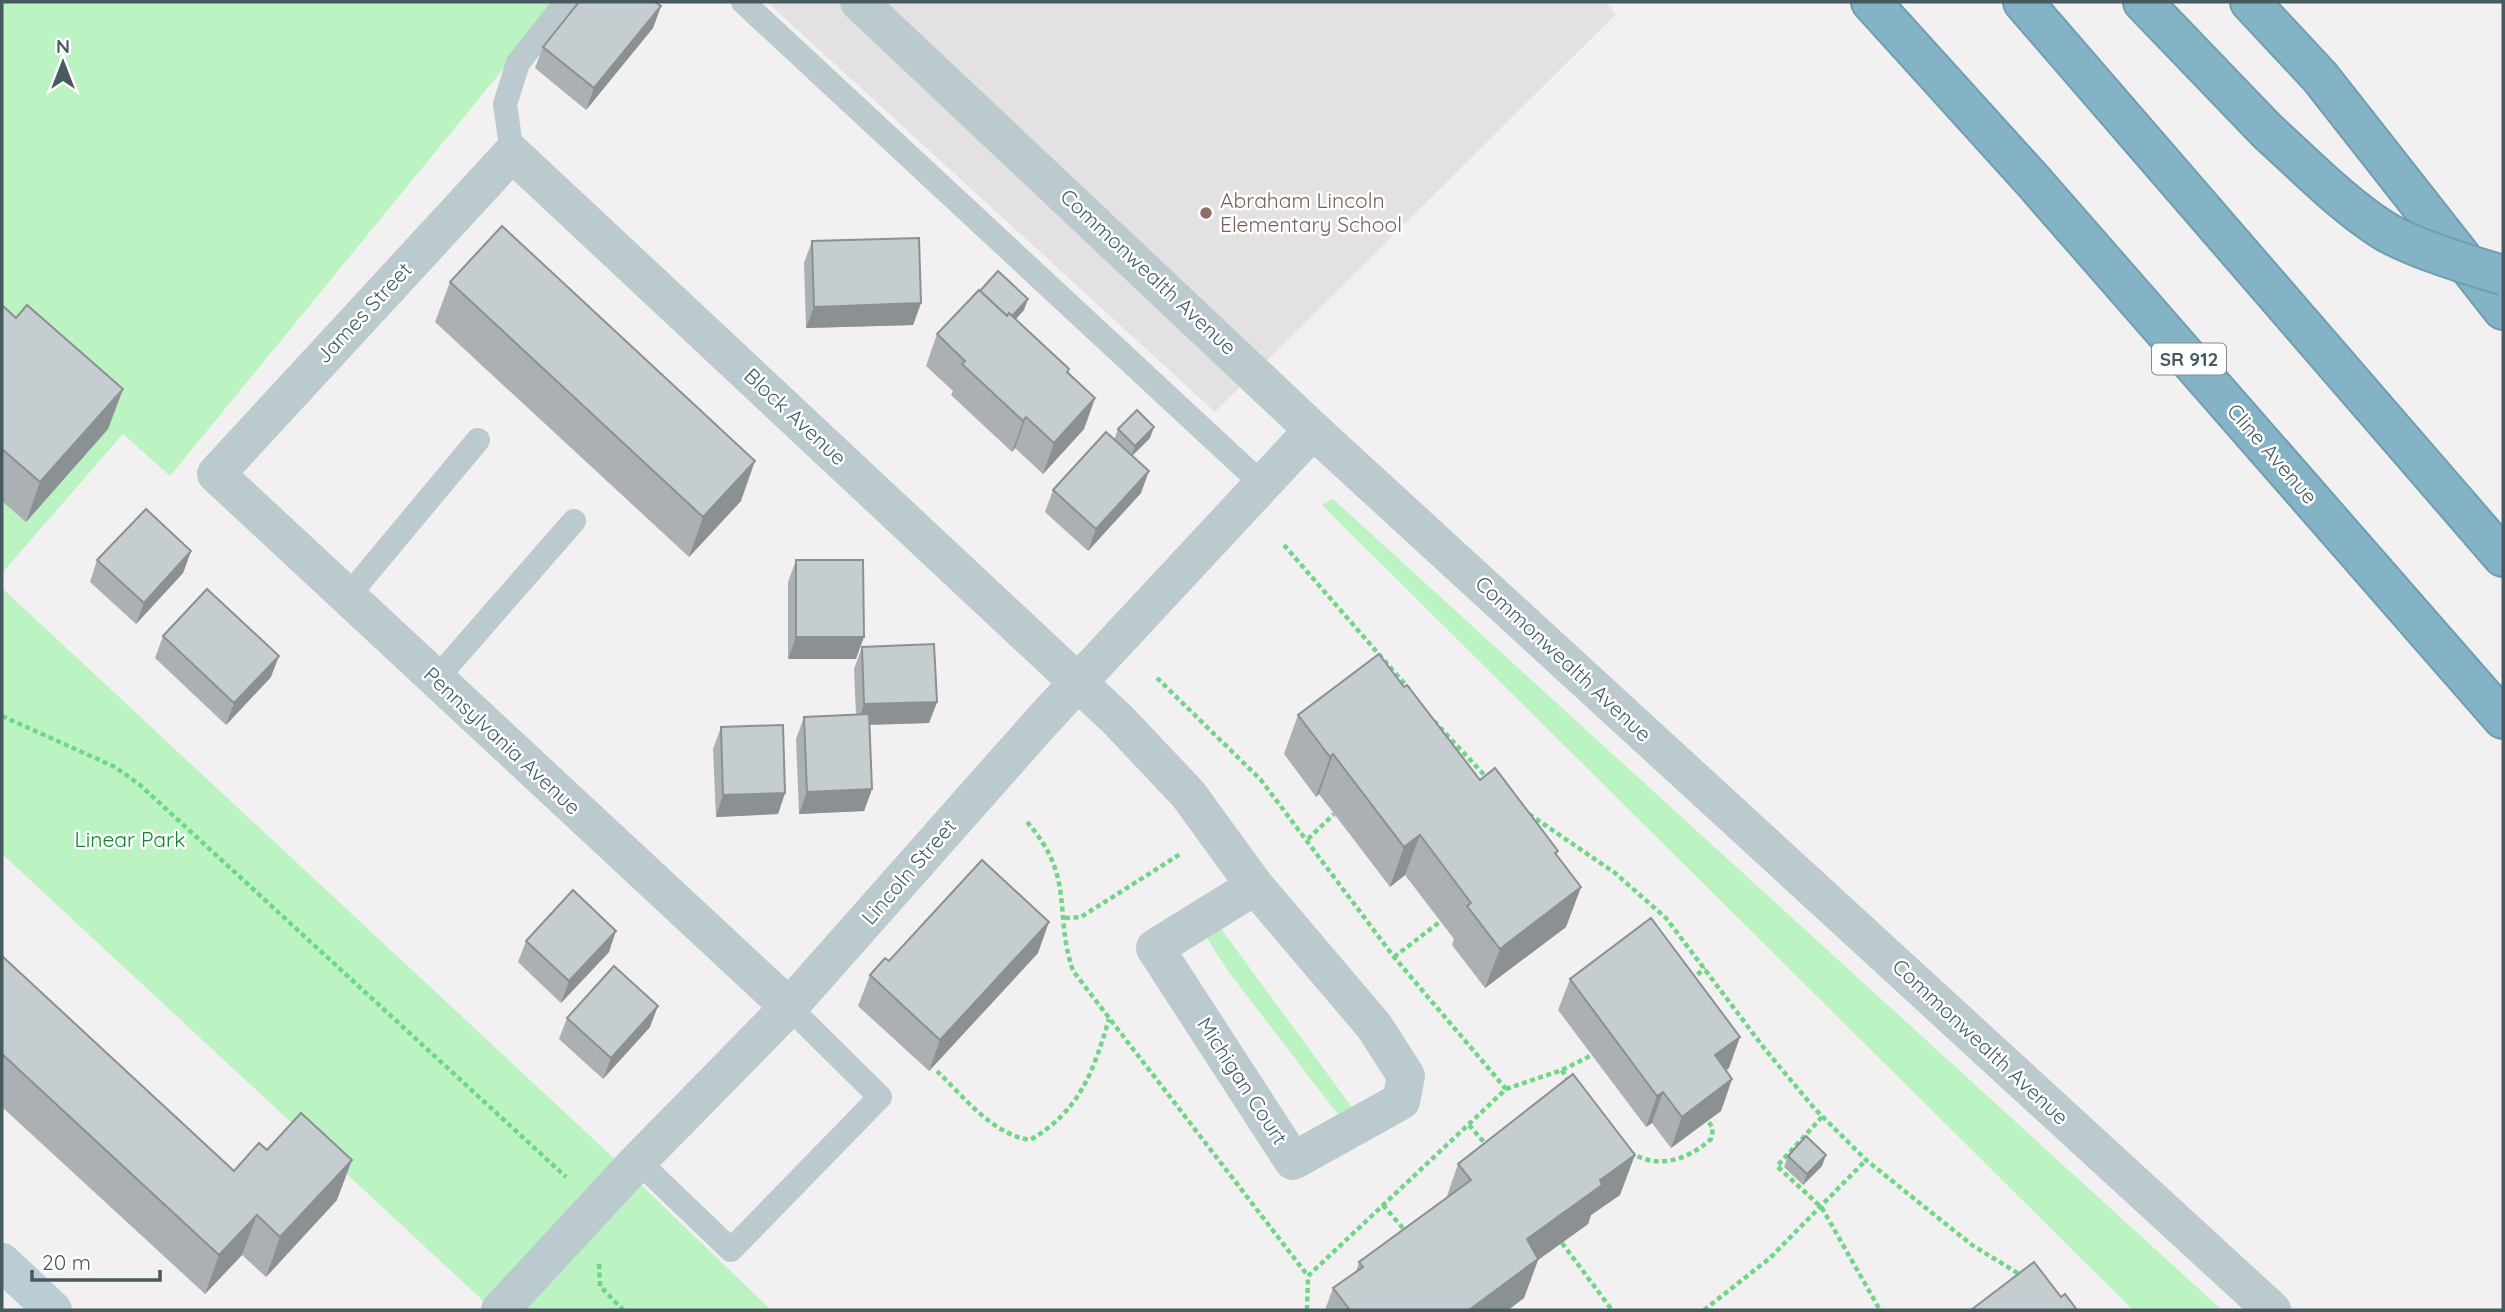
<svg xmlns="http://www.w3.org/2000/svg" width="2505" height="1312" font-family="Quicksand,sans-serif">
  <rect width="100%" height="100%" fill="#f3f0f1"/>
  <path fill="#e4e1e3" d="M767,2H1605L1616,14L1215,412Z"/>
  <g fill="#bbf4c2">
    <path d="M2,2H558L170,476L123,434L2,573Z"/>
    <path d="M1333,499L2222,1310H2133L1322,505Z"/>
    <path d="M2,588L602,1147L771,1310H493L2,854Z"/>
    <path d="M1216,925L1222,930L1354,1110L1344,1117L1336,1112L1228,971L1205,935Z"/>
  </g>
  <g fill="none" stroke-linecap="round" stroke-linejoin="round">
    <g stroke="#6e9eb0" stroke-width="42">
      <g id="highway">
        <path d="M1871,2L2034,182L2503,719"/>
        <path d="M2023,2L2503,557"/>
        <path d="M2143,2L2268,132"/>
        <path d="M2250,2L2320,77L2503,310"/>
      </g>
    </g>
    <g stroke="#6fd688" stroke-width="4.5" stroke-dasharray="5 3.5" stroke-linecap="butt">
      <path d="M1284,545L1409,689"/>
      <path d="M1157,678L1261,780L1394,957L1506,1089L1308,1276L1307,1310"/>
      <path d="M2,716L115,767L140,785L566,1177"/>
      <path d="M1434,721L1488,779"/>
      <path d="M1529,814L1615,873L1666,918L1764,1048L1814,1108L1866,1160L1972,1245L2024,1277"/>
      <path d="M1027,822C1076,878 1053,911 1073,971L1308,1276"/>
      <path d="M1308,839L1334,814"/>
      <path d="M1065,918L1081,917L1182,853"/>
      <path d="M1394,957L1441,921"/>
      <path d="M1691,980L1705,968"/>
      <path d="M1562,1070L1569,1082"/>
      <path d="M937,1071C964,1097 992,1134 1030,1140C1080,1111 1093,1072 1109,1019"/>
      <path d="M1506,1089L1562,1070L1592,1055"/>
      <path d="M1822,1117L1777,1166L1822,1208L1880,1310"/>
      <path d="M1469,1125L1489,1148"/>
      <path d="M1630,1152C1657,1170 1688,1160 1711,1139L1713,1128L1707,1120"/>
      <path d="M1383,1205L1407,1233"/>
      <path d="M1562,1243L1612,1310"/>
      <path d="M599,1264L600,1286L623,1310"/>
      <path d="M1704,1310L1770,1258L1866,1160"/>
    </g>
    <g stroke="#bacace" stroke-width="24">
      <path d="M743,2L1262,484"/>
      <path d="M512,153L505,104L518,63L566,2"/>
      <path d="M348,596L478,440"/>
      <path d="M436,679L574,521"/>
      <path d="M638,1161L731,1250L880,1097L789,1007"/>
    </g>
    <g stroke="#bacace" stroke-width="38">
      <path d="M859,2L1313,430L2272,1310"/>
      <path d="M789,1007L216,474L512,153L1118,720L1188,794L1255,886L1374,1026L1406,1076L1401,1101L1293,1161L1155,948L1255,886"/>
      <path d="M500,1310L638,1161L789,1007L1044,719L1313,430"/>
    </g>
    <path stroke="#bacdd4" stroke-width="38" d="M2,1262L53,1310"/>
    <use href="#highway" stroke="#83b3c4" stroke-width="38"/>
    <g stroke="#6e9eb0" stroke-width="42" stroke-linecap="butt">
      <path id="highway-bridge" d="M2268,132C2305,165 2341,203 2383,230C2410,247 2471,266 2503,275"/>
    </g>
    <use href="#highway-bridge" stroke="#83b3c4" stroke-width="38"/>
  </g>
  <g fill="#aab0b3">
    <path d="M661,6L653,28L586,110L535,68L543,47Z"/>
    <path d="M812,241L921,303L913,325L806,328L804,263Z"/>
    <path d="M450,282L741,501L689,557L435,322Z"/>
    <path d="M2,305L16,318L123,389L108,429L26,522L2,501Z"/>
    <path d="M1024,310L1016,319L1069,369L1068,373L1095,398L1084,429L1043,474L1015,448L1012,452L951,395L953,391L926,366L937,334Z"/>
    <path d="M1118,429L1150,438L1132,456L1141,493L1088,551L1045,512L1053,490L1114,440Z"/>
    <path d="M191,551L183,573L136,624L90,582L97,560Z"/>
    <path d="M796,560L856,659H788V582Z"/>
    <path d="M163,636L271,677L226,725L155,658Z"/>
    <path d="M862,647L937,702L929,723L870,725L872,789L864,811L799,814L796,739L804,717L856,715L854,669Z"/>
    <path d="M1404,687L1480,780L1558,851L1556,855L1581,887L1566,927L1485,988L1452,945L1454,939L1405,875L1390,887L1319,794L1316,797L1284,754L1298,715Z"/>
    <path d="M721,727L785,793L778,814L716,817L713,749Z"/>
    <path d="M526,941L609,952L561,1003L518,962Z"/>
    <path d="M1038,953L929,1071L858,1006L870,975L889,961Z"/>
    <path d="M2,956L234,1171L267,1150L337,1200L266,1277L242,1255L205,1294L2,1107Z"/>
    <path d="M1570,979L1729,1068L1726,1070L1732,1079L1721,1111L1671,1148L1652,1123L1646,1127L1558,1010Z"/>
    <path d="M567,1018L650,1027L603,1079L559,1039Z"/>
    <path d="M1788,1156L1822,1166L1803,1185L1784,1167Z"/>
    <path d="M1458,1164L1620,1195L1591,1215L1588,1224L1538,1260L1524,1298L1508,1310H1325L1333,1288L1356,1272L1359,1262L1446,1199Z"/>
  </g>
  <g fill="#8b9092">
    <path d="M661,6L653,28L586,110L594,88Z"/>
    <path d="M1028,299L1024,310L992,345L996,333Z"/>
    <path d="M921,303L913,325L806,328L814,307Z"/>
    <path d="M123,389L108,429L26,522L40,482Z"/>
    <path d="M1095,398L1084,429L1043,474L1054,443Z"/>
    <path d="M1026,417L1015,448L1012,452L1023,421Z"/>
    <path d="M1154,427L1150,438L1131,457L1135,446Z"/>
    <path d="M755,461L741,501L689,557L703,517Z"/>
    <path d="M1149,471L1141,493L1088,551L1096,529Z"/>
    <path d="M191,551L183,573L136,624L144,603Z"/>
    <path d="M796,637H864L856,659H788Z"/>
    <path d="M279,656L271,677L226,725L234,703Z"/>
    <path d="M937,702L929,723L857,725L864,704Z"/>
    <path d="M1333,754L1319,794L1316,797L1330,757Z"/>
    <path d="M872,789L864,811L799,814L807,792Z"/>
    <path d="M785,793L778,814L716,817L723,795Z"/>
    <path d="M1420,835L1405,875L1390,887L1404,847Z"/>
    <path d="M1581,887L1566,927L1485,988L1500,949Z"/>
    <path d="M1049,922L1038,953L929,1071L940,1040Z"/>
    <path d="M616,931L609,952L561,1003L569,981Z"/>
    <path d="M658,1006L650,1027L603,1079L611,1058Z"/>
    <path d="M1740,1037L1729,1068L1704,1086L1715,1055Z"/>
    <path d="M1732,1079L1721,1111L1671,1148L1682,1117Z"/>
    <path d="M1663,1092L1652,1123L1646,1127L1657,1096Z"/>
    <path d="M1635,1155L1620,1195L1591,1215L1588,1224L1538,1260L1524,1298L1508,1310H1469L1527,1239L1600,1180Z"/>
    <path d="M1826,1155L1822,1166L1803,1185L1807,1174Z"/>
    <path d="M352,1160L337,1200L266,1277L280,1237Z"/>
    <path d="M257,1215L242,1255L205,1294L219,1255Z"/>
  </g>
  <g fill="#c6cdd0" stroke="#8b9092" stroke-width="2">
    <path d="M579,2H655L661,6L594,88L543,47Z"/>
    <path d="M502,226L755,461L703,517L450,282Z"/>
    <path d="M919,238L921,303L814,307L812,241Z"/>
    <path d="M998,271L1028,299L1012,316L1009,313L1007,316L980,291Z"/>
    <path d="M979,290L1007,316L1009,313L1069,369L1067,372L1095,398L1054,443L1026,417L1023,421L962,364L965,361L937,334Z"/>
    <path d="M2,305L16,318L27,305L123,389L40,482L2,449Z"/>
    <path d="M1137,410L1154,427L1135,446L1118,429Z"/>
    <path d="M1106,432L1149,471L1096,529L1053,490Z"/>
    <path d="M146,509L191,551L144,603L97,560Z"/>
    <path d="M796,560H863L864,637H796Z"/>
    <path d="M207,589L279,656L234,703L163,636Z"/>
    <path d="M934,644L937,702L864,704L862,647Z"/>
    <path d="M1379,654L1404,687L1407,685L1480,780L1495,768L1558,851L1555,853L1581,887L1500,949L1467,906L1471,903L1420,835L1404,847L1333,754L1330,757L1298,715Z"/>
    <path d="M869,714L872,789L807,792L804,717Z"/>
    <path d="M783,725L785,793L723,795L721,727Z"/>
    <path d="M982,860L1049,922L940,1040L870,975L885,958L889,961Z"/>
    <path d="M573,890L616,931L569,981L526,941Z"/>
    <path d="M1651,918L1740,1037L1715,1055L1732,1079L1682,1117L1663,1092L1657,1096L1570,979Z"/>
    <path d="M2,956L234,1171L259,1143L267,1150L301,1113L352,1160L280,1237L257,1215L219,1255L2,1054Z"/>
    <path d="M614,966L658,1006L611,1058L567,1018Z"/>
    <path d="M1573,1074L1635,1155L1600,1180L1602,1185L1527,1239L1538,1259L1469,1310H1350L1333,1288L1363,1267L1359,1262L1471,1180L1458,1164Z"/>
    <path d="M1806,1136L1826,1155L1807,1174L1788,1156Z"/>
    <path d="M2034,1262L2061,1297L2065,1294L2077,1310H1971Z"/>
  </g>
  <circle fill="#8d6e63" stroke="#fff" stroke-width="2.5" cx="1206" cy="213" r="7"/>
  <g text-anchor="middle" stroke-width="5" stroke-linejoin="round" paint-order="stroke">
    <rect fill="#fff" stroke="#7e8c90" stroke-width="2" x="2152" y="343.5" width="74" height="31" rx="5"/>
    <g font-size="19" font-weight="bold" fill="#465a60">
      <text x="2189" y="366">SR 912</text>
    </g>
    <g font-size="21" fill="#785e54" stroke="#fff" text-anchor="start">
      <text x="1220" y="208">Abraham Lincoln<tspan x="1220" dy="24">Elementary School</tspan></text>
    </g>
    <g font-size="21" fill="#465a60" stroke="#fff">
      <text transform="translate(1148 272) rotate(43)" y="7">Commonwealth Avenue</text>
      <text transform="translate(364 313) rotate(-47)" y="7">James Street</text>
      <text transform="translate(795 417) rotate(43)" y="7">Block Avenue</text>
      <text transform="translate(2272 454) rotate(49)" y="7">Cline Avenue</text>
      <text transform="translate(1563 659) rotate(43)" y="7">Commonwealth Avenue</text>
      <text transform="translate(502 741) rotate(43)" y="7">Pennsylvania Avenue</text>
      <text transform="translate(909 872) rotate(-49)" y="7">Lincoln Street</text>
      <text transform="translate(1980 1042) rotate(43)" y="7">Commonwealth Avenue</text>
      <text transform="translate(1242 1081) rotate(57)" y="7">Michigan Court</text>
    </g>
    <g font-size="21" fill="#0e842b" stroke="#fff">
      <text x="130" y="847">Linear Park</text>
    </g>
  </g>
  <rect width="2505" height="1312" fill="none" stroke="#465a60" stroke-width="7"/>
  <g transform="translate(63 63)" stroke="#ffffff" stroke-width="5" paint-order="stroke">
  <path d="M0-5L12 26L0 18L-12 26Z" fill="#465a60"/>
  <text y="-10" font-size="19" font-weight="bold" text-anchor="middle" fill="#465a60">N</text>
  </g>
  <path d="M32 1270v10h128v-10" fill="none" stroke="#465a60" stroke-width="3.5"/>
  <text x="42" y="1270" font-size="21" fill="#465a60" stroke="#ffffff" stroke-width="5" paint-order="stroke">20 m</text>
</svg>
